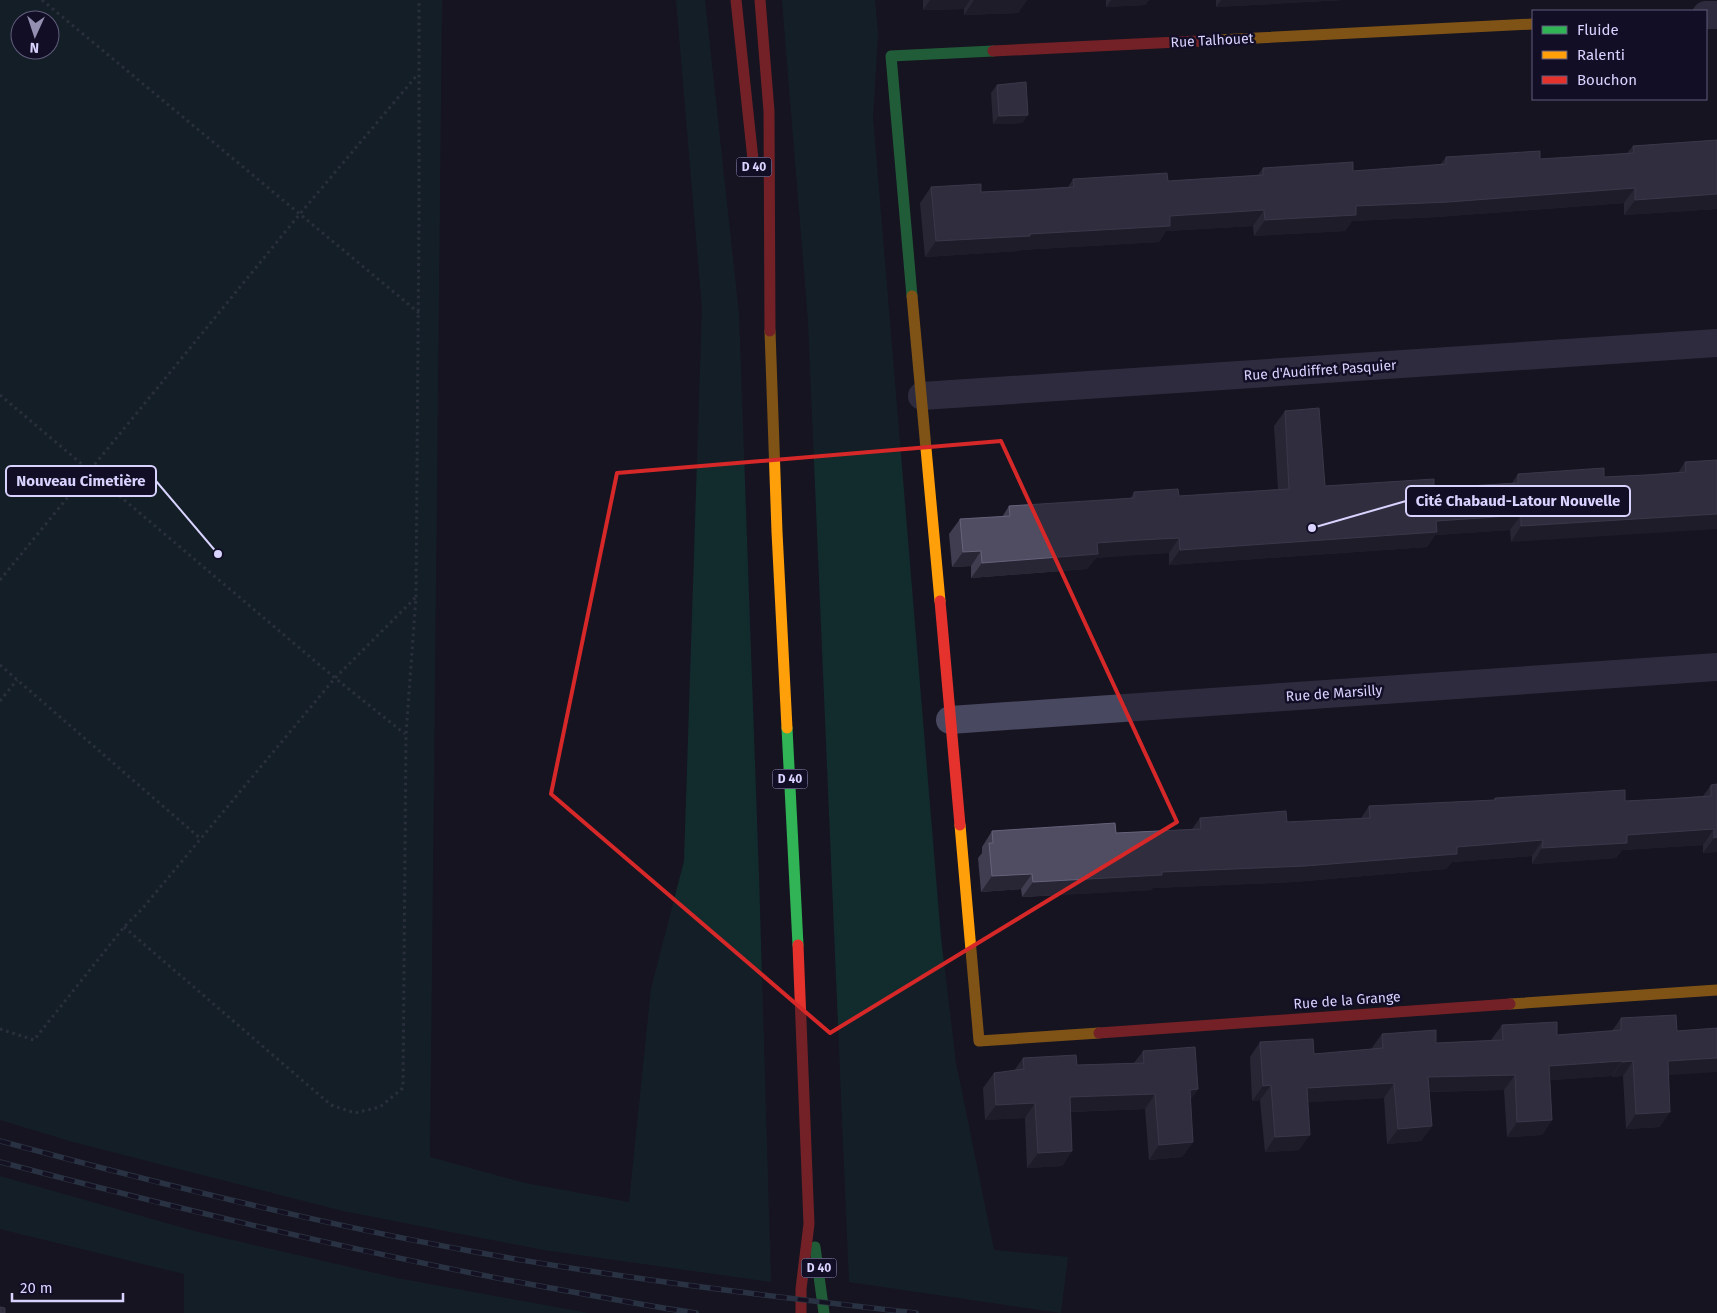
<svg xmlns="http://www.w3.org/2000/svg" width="1717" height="1313" font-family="'Fira Sans',sans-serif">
  <rect width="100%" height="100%" fill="#161420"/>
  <g fill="#122c2d" fill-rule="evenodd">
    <path d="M0,0H442L430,1157L525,1183L629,1202L651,989L684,861L702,308L676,0H705L739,314L759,876L771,1282L544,1250L343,1211L73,1142L0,1120ZM20,20H50V50H20Z"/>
    <path d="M782,0H875L878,34L873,117L941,938L956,1063L994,1250L1068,1257L1061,1313L849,1282L808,321Z"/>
    <path d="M0,1176L198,1232L397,1278L588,1313H184V1274L0,1229Z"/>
  </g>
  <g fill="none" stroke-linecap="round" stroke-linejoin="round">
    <g stroke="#43505f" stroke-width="3" stroke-dasharray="2.5 4" stroke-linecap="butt">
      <path d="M42,0L419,313"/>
      <path d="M0,395L335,678L405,734"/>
      <path d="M0,580L299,215L418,74"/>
      <path d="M0,665L201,839"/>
      <path d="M0,701L17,680"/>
      <path d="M124,927L331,1105L355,1113L380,1107L403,1088L406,734L416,597L419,217V0"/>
      <path d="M0,1029L34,1040L124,927L142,909L335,678L416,597"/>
    </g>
    <g stroke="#494861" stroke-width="28">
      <path d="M1706,15H1717"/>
      <path d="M922,396L1717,343"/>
      <path d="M950,720L1717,667"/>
    </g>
    <g stroke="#30b455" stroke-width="11">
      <path d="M912,296L891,56L993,51"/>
      <path d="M787,728L798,945"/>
      <path d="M815,1247L824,1313"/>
    </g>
    <g stroke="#ff9f0a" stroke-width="11">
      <path d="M1198,41L1533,24"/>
      <path d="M912,296L940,601"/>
      <path d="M770,331L777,532L787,728"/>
      <path d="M960,825L979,1041L1099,1033"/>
      <path d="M1510,1004L1717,990"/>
    </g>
    <g stroke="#e5322d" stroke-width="11">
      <path d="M736,0L754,169"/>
      <path d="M760,0L769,111L770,331"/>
      <path d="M993,51L1198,41"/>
      <path d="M940,601L960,825"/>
      <path d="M798,945L809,1224L801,1289V1313"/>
      <path d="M1099,1033L1510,1004"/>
    </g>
    <g stroke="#42586a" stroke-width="5.5">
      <g id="rail">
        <path d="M0,1141C155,1183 312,1222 470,1251C618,1278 767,1296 916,1313"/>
        <path d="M0,1162C175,1208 351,1251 529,1284C585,1294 640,1305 696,1313"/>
      </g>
    </g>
    <use href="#rail" stroke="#120e26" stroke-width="4" stroke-dasharray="11" stroke-linecap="butt"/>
  </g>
  <g fill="#3f3d4f">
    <path d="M923,0H1027L1018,13L964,15V9L923,10Z"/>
    <path d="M1106,0H1149L1145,5L1106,7Z"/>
    <path d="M1216,0H1343L1216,7Z"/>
    <path d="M997,85L1028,115L1022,123L993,124L991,93Z"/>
    <path d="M1717,140V209L1624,215V203L1437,217L1352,221L1345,231L1254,236L1253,226L1166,231L1159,242L1020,250L1019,251L925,257L920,203L931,187L981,192L1068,187L1073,179L1168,181L1258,175L1263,168L1353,171L1440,165L1446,157L1540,159L1627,153L1633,146Z"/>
    <path d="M1285,411L1325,486L1434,488L1512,483L1518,474L1604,477L1678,473L1685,462L1717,460L1511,542L1510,530L1435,535L1427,547L1169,565V553L1128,555L1096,558L1087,569L971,578V566L952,567L949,534L960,519L1002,517L1009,506L1130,499L1134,492L1179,496L1278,489L1274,426Z"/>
    <path d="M1711,785L1717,852L1703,853V845L1622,850L1616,858L1532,864V856L1452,862L1446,869L1294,882L1153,888L1151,890L1022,897L1021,889L981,892L978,858L982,853V847L992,831L1116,833L1192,829L1200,818L1287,822L1361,818L1369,806L1494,800L1495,798L1625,801L1703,796Z"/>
    <path d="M1621,1018L1669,1076L1660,1127L1626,1129L1623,1076L1612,1077V1076L1550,1080L1552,1120L1542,1135L1507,1137L1504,1090L1429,1092L1432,1126L1421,1141L1387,1144L1384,1098L1308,1102L1299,1150L1265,1152L1260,1100L1252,1101L1250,1057L1260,1042L1314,1054L1371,1049L1382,1034L1436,1043L1491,1040L1502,1025L1557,1035L1612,1031Z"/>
    <path d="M1143,1051L1198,1089L1190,1100L1193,1142L1182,1157L1149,1160L1145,1109L1070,1112L1072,1151L1062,1166L1027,1168L1025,1118L985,1120L983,1088L994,1073L1014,1071L1023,1058L1077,1065L1134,1063Z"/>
  </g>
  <g fill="#282634">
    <path d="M930,0H970L964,9L923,10Z"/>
    <path d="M974,0H1027L1018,13L964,15Z"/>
    <path d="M1111,0H1149L1145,5L1106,7Z"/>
    <path d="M1221,0H1343L1216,7Z"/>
    <path d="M1028,115L1022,123L993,124L999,116Z"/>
    <path d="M1635,188L1624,203L1437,217L1352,221L1345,231L1254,236L1265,220L1356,206Z"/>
    <path d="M1717,194V209L1624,215L1635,200Z"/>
    <path d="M1264,210L1253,226L1166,231L1159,242L1020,250L1019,251L925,257L936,241L1030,234L1170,216Z"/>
    <path d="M1717,514V529L1511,542L1521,526Z"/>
    <path d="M1521,515L1510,530L1435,535L1427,547L1169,565L1180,550L1436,521Z"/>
    <path d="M1179,538L1169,553L1096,558L1087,569L971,578L982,563L1097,543Z"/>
    <path d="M981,551L971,566L952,567L963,552Z"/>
    <path d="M1714,829L1703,845L1622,850L1616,858L1532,864L1542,848L1627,835Z"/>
    <path d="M1717,837V852L1703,853L1714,838Z"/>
    <path d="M1543,840L1532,856L1452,862L1446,869L1294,882L1153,888L1151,890L1022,897L1033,882L1162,872L1457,847Z"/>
    <path d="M1032,874L1021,889L981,892L992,876Z"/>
    <path d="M1717,1058V1072L1658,1076L1668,1061Z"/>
    <path d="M1622,1061L1612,1076L1538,1081L1549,1066Z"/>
    <path d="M1633,1061L1623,1076L1612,1077L1622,1062Z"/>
    <path d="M1515,1075L1504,1090L1418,1092L1428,1077Z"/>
    <path d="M1394,1083L1384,1098L1296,1103L1307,1088Z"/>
    <path d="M1271,1085L1260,1100L1252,1101L1263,1086Z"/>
    <path d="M1198,1089L1187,1104L1190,1090Z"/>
    <path d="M1155,1094L1145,1109L1059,1112L1070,1097Z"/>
    <path d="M1035,1103L1025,1118L985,1120L996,1105Z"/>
    <path d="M1670,1112L1660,1127L1626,1129L1636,1114Z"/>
    <path d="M1552,1120L1542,1135L1507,1137L1517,1122Z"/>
    <path d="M1432,1126L1421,1141L1387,1144L1398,1129Z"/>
    <path d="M1310,1135L1299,1150L1265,1152L1275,1137Z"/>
    <path d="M1193,1142L1182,1157L1149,1160L1159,1145Z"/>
    <path d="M1072,1151L1062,1166L1027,1168L1038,1153Z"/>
  </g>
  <g fill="#504d62" stroke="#65627b">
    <path d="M1026,82L1028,115L999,116L997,85Z"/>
    <path d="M1717,140V194L1635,200V188L1448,202L1356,206V215L1265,220L1264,210L1170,216V226L1030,234V236L936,241L931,187L981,184V192L1027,190L1074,187L1073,179L1167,173L1168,181L1263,175V168L1353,162V171L1446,164V157L1540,151V159L1588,156L1634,153L1633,146Z"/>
    <path d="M1319,408L1325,486L1434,479V488L1518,483V474L1604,468V477L1646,475L1686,472L1685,462L1717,460V514L1521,526V515L1481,518L1436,521L1437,532L1180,550L1179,538L1139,540L1097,543L1098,554L982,563L981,551L963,552L960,519L1010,516L1009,506L1134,498V492L1178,489L1179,496L1289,489L1285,411Z"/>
    <path d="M1717,784V837L1714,838V829L1627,835V843L1542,848L1543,840L1457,847V854L1305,866L1162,872V875L1033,882L1032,874L992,876L989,843H993L992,831L1115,823L1116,833L1201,829L1200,818L1286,811L1287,822L1370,818L1369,806L1495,800V798L1625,790V801L1667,799L1711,796V785Z"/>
    <path d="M1676,1015L1677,1031L1717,1028V1058L1668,1061L1670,1112L1636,1114L1633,1061L1622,1062V1061L1549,1066L1552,1120L1517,1122L1515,1075L1428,1077L1432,1126L1398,1129L1394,1083L1307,1088L1310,1135L1275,1137L1271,1085L1263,1086L1260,1042L1313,1039L1314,1054L1383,1048L1382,1034L1436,1030V1043L1503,1040L1502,1025L1557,1022V1035L1621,1030V1018Z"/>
    <path d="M1195,1047L1198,1089L1190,1090L1193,1142L1159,1145L1155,1094L1070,1097L1072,1151L1038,1153L1035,1103L996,1105L994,1073L1024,1069L1023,1058L1076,1055L1077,1065L1144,1063L1143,1051Z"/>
    <path d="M0,1307L5,1308V1313H0Z"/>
  </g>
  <path d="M0 0H1717V1313H0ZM1001,441L1177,822L830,1033L551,794L617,473Z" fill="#161420" fill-opacity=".55" fill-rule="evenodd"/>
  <path fill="none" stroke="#d62828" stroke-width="4" stroke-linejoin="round" d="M1001,441L1177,822L830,1033L551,794L617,473Z"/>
  <g text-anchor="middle" stroke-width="5" stroke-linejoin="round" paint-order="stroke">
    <g fill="#120e26" stroke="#9d98be" stroke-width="1">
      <rect x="736.5" y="157.5" width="35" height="19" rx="4"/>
      <rect x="772.5" y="769.5" width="35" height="19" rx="4"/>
      <rect x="801.5" y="1258.5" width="35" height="19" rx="4"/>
    </g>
    <g font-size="12" font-weight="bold" fill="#d8d3ff">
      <text x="754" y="171">D 40</text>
      <text x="790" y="783">D 40</text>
      <text x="819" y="1272">D 40</text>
    </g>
    <g font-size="14" fill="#d8d3ff" stroke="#120e26">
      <text transform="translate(1212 40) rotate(-3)" y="5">Rue Talhouet</text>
      <text transform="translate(1320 370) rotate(-4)" y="5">Rue d'Audiffret Pasquier</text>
      <text transform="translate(1334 693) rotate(-4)" y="5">Rue de Marsilly</text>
      <text transform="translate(1347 1000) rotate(-4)" y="5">Rue de la Grange</text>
    </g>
  </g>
  <path fill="none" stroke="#d8d3ff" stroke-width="2" d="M218 554L156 481M1312 528L1406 501"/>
  <g fill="#d8d3ff" stroke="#120e26" stroke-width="2">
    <circle cx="218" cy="554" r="5"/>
    <circle cx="1312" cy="528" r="5"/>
  </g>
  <g fill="#120e26" stroke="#d8d3ff" stroke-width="2">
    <rect x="6" y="466" width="150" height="30" rx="5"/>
    <rect x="1406" y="486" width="224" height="30" rx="5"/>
  </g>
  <g font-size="15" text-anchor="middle" font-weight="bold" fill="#d8d3ff">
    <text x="81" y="486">Nouveau Cimetière</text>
    <text x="1518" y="506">Cité Chabaud-Latour Nouvelle</text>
  </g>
  <rect x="1532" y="10" width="175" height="90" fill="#120e26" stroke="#615d7d"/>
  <rect x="1542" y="26" width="25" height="8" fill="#30b455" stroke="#615d7d"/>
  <text x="1577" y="35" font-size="15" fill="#d8d3ff">Fluide</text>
  <rect x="1542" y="51" width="25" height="8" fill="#ff9f0a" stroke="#615d7d"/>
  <text x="1577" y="60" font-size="15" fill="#d8d3ff">Ralenti</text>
  <rect x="1542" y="76" width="25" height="8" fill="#e5322d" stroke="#615d7d"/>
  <text x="1577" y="85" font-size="15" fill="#d8d3ff">Bouchon</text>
  <g transform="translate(35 35) rotate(183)"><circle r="24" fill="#120e26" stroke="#615d7d"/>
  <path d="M0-4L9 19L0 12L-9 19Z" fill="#9490b1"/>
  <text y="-8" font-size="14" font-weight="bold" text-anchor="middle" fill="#d8d3ff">N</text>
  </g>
  <path d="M12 1293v8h111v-8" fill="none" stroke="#d8d3ff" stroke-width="2.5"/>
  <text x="20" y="1293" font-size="15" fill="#d8d3ff" stroke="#120e26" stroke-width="4" paint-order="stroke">20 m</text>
</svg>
